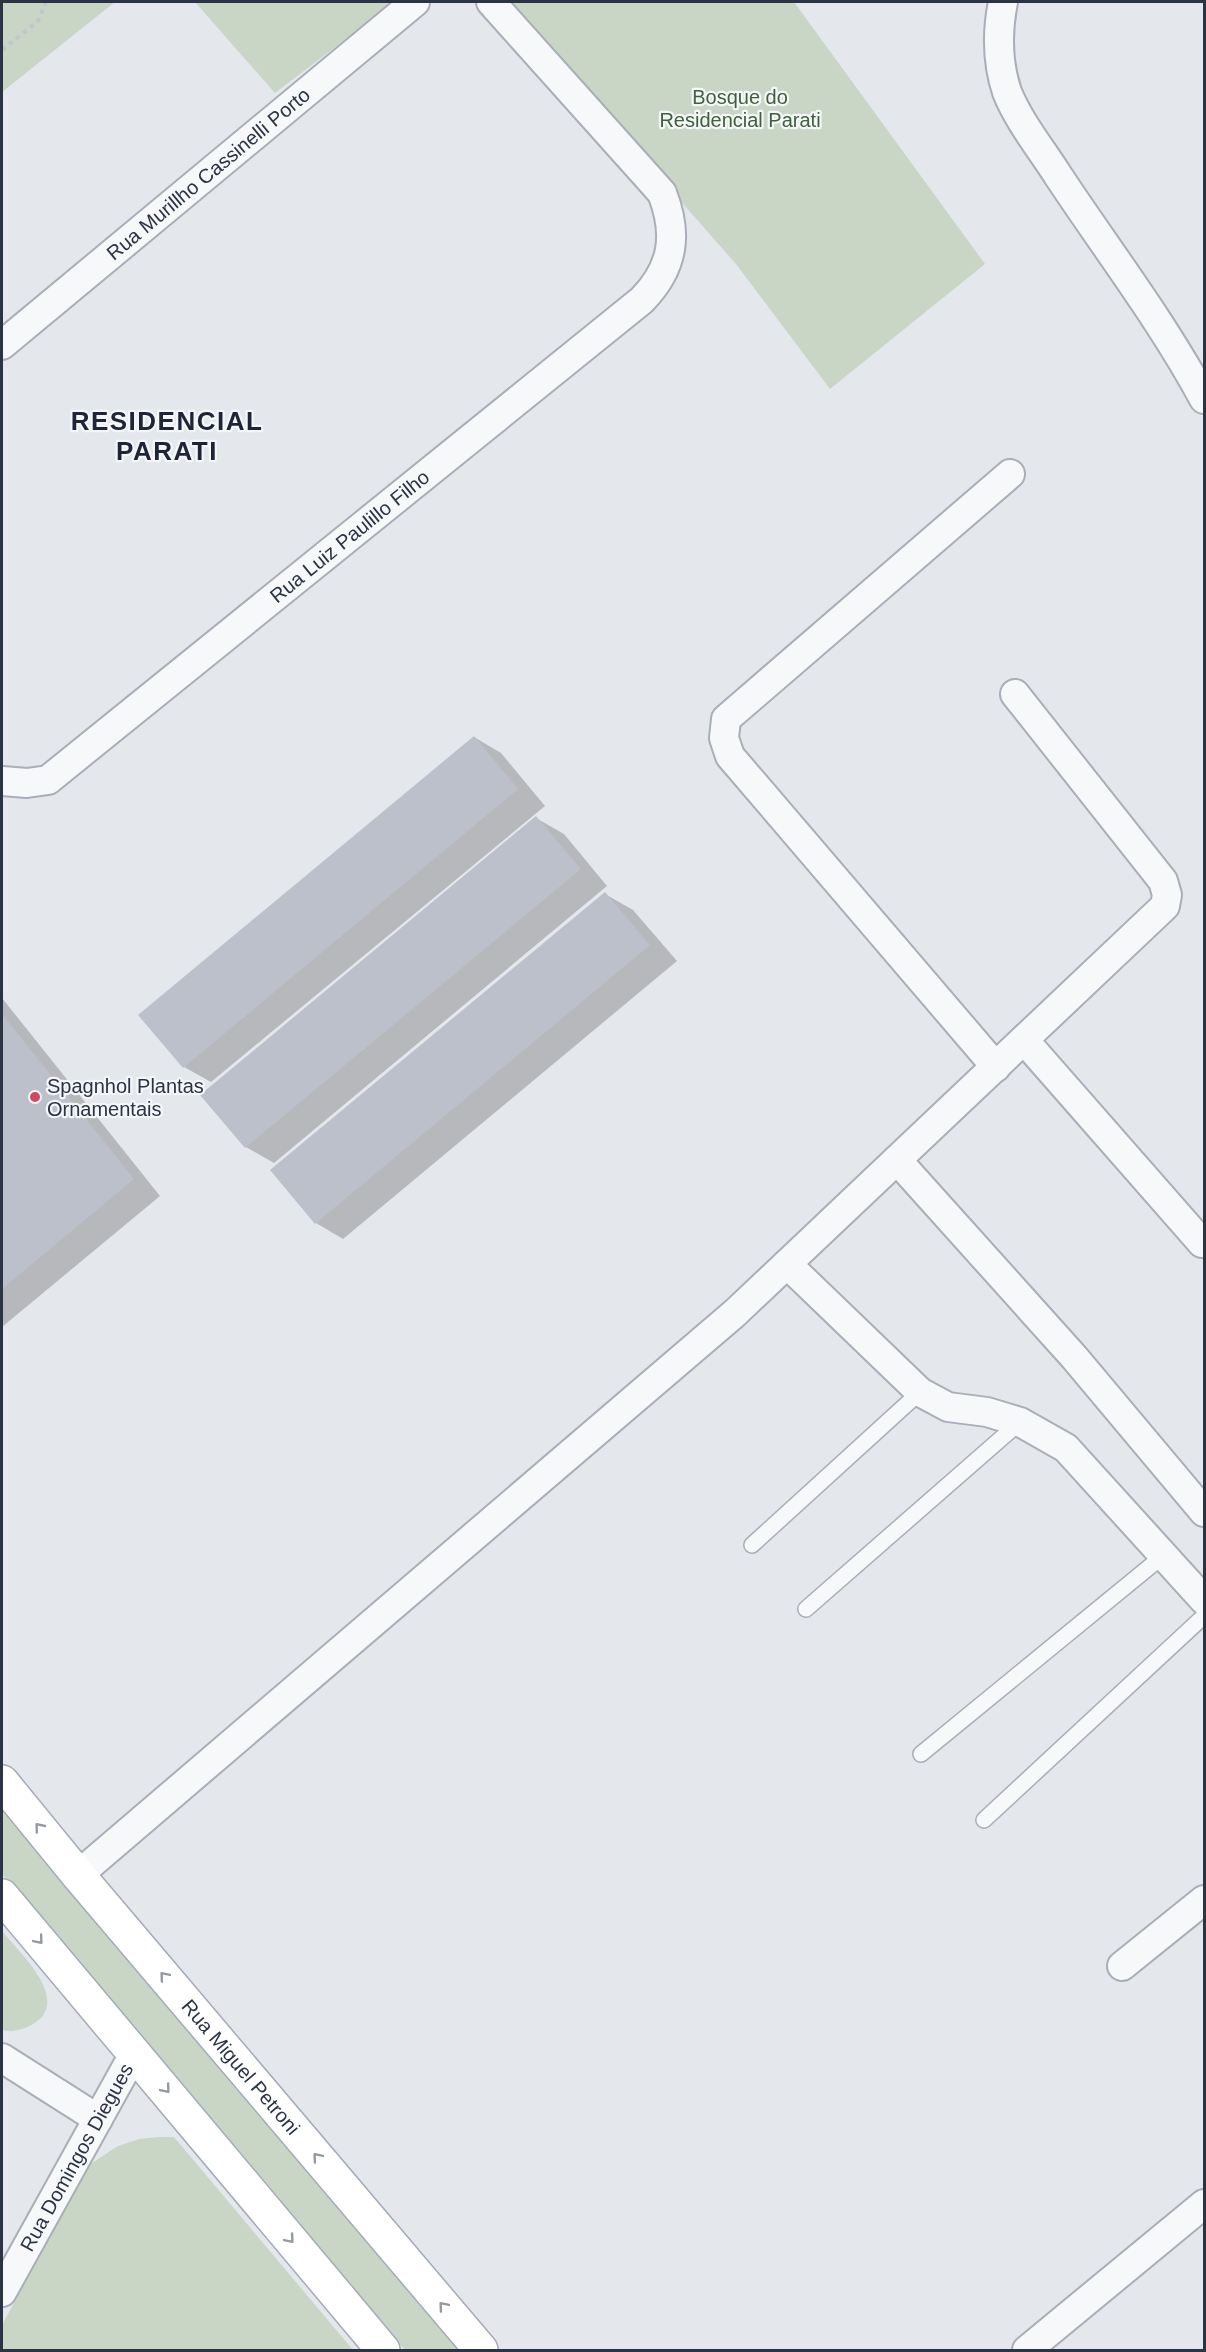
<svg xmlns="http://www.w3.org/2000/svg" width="1206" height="2352" font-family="Arial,sans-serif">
  <rect width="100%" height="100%" fill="#e4e7ec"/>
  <g fill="#c9d6c5">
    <path d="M2,2H115L2,92Z"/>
    <path d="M195,2H394L275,93Z"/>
    <path d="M505,2H794L985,264L830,389L736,264Z"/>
    <path d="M2,1799L460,2350H405L2,1874Z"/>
    <path d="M2,1931C19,1952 73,2001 33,2024C24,2029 12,2033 2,2030Z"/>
    <path d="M159,2137H174L353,2350H2V2325L89,2165L118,2146L139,2139Z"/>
  </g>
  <g fill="#0003">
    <path d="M474,737L501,753L545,806L211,1082L184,1067Z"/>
    <path d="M536,818L564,834L607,886L274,1163L246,1147L202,1095Z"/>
    <path d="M605,894L633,910L677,961L343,1239L316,1223Z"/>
    <path d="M2,998L160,1196L2,1327Z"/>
  </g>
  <g fill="#bbc0ca">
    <path d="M474,736L518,789L183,1068L138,1015Z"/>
    <path d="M536,816L581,869L245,1148L200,1095Z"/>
    <path d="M605,892L650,945L315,1224L270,1170Z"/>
    <path d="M2,1014L134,1179L2,1289Z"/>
  </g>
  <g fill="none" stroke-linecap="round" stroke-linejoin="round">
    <g stroke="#a9aeb7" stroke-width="18">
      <g id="service">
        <path d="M752,1545L920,1392"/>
        <path d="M806,1609L1020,1422"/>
        <path d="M921,1754L1164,1555"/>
        <path d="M984,1820L1204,1616"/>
      </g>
    </g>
    <g stroke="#a9aeb7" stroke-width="32">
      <g id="minor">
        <path d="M1003,2C997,32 997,62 1007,92C1019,122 1042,150 1059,177C1108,251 1162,321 1204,399"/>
        <path id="s1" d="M2,345L415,2"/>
        <path id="s2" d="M2,781L27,783L48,780L642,300C674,267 678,234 662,193L491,2"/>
        <path d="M1024,1040L1202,1243"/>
        <path d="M996,1067L730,756L724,738L726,719L1010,474"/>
        <path d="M897,1160L1074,1357L1204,1512"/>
        <path d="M787,1264L920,1392L948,1407L987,1412L1020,1422L1066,1448L1204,1600"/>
        <path d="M78,1875L735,1313L1165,906L1167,895L1163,881L1015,694"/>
        <path d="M1122,1966L1204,1900"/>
        <path d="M2,2058L98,2119"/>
        <path id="s3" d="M2,2292L135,2052"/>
        <path d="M1027,2350L1204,2204"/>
      </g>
    </g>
    <g stroke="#a3abb8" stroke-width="36">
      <g id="primary">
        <path id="s4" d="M2,1782L78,1875L481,2350"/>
        <path d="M2,1896L383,2350"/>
      </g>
    </g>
    <path stroke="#c2c5cb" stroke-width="4" stroke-dasharray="4.5 4.5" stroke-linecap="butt" d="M2,50L38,21L46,2"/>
    <use href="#service" stroke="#f7f8fa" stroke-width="15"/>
    <use href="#minor" stroke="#f7f8fa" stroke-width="28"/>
    <use href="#primary" stroke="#fff" stroke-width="33"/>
  </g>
  <defs><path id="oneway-chevron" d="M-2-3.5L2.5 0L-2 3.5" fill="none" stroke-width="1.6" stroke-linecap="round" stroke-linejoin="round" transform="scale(1.5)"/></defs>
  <g stroke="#959aa2">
    <use href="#oneway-chevron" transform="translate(39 1827) rotate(-129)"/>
    <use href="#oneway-chevron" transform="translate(39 1940) rotate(50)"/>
    <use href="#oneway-chevron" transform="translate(164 1976) rotate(-130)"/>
    <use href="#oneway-chevron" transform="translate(166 2089) rotate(50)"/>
    <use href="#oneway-chevron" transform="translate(317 2157) rotate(-130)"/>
    <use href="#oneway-chevron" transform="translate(290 2239) rotate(50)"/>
    <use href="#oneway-chevron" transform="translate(443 2306) rotate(-130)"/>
  </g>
  <circle fill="#d1495b" stroke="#f4f6f9" stroke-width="2" cx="35" cy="1097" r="6"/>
  <g text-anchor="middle" stroke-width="4.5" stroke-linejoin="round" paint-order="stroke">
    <g font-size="20" fill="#3f6138" stroke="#f4f6f9">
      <text x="740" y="104">Bosque do<tspan x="740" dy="23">Residencial Parati</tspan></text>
    </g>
    <g font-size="20" fill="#2b3445" stroke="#f4f6f9">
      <text dy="7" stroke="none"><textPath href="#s1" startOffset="268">Rua Murillho Cassinelli Porto</textPath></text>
      <text dy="7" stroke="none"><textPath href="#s2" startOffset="434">Rua Luiz Paulillo Filho</textPath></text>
      <text dy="7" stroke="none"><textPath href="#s4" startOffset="372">Rua Miguel Petroni</textPath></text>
      <text dy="7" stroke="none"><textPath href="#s3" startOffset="154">Rua Domingos Diegues</textPath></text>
    </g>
    <g font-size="20" fill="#2b3445" stroke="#f4f6f9" text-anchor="start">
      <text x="47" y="1093">Spagnhol Plantas<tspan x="47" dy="23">Ornamentais</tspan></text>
    </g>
    <g font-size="26" font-weight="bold" letter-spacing="1.5" fill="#1d2536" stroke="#f4f6f9">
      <text x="167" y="430">RESIDENCIAL<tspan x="167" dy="30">PARATI</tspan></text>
    </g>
  </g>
  <rect width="1206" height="2352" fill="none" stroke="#2b3445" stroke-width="6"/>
</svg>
